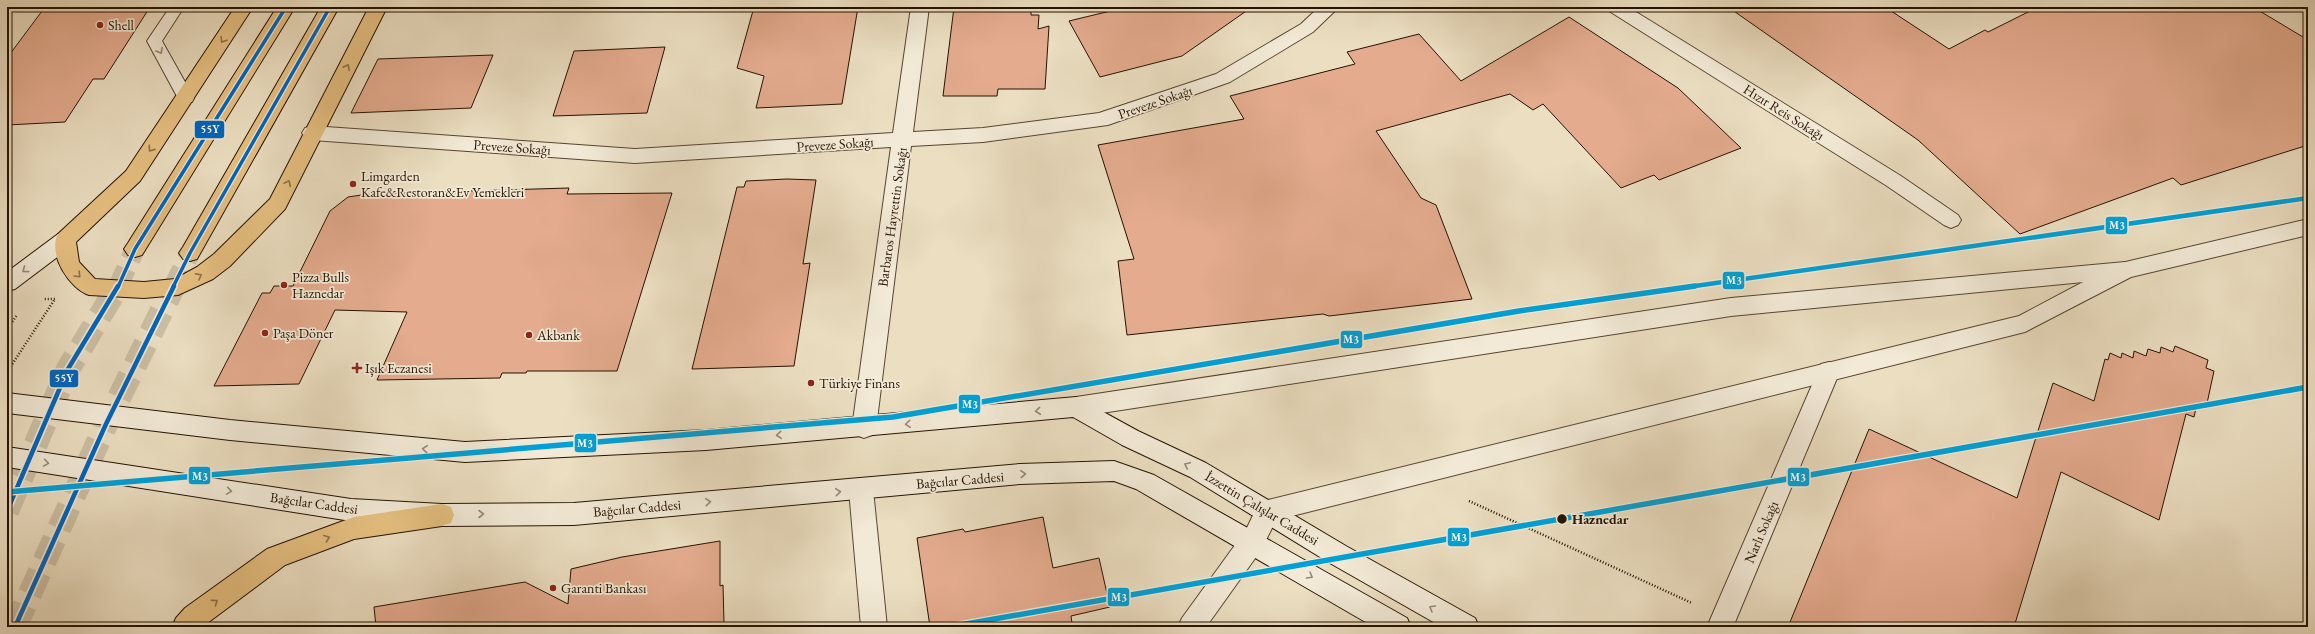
<svg xmlns="http://www.w3.org/2000/svg" width="2315" height="634" font-family="'EB Garamond',serif">
  <rect width="100%" height="100%" fill="#ebdec1"/>
  <filter id="stains"><feTurbulence type="fractalNoise" baseFrequency=".005" numOctaves="4"/><feColorMatrix values="0 0 0 0 .2 0 0 0 0 .09 0 0 0 0 .02 0 0 0 .5 -.17"/></filter>
  <radialGradient id="worn" r=".72"><stop offset=".6" stop-color="#630" stop-opacity="0"/><stop offset="1" stop-color="#630" stop-opacity=".3"/></radialGradient>
  <g fill="#e4ab8e" stroke="#251200">
    <path d="M45,7H150L104,79H93L65,122L7,125V58Z"/>
    <path d="M754,7H858L842,104L756,108L764,76L737,68Z"/>
    <path d="M954,7H1031V15H1039L1038,29L1049,26L1045,89H998L997,96H943Z"/>
    <path d="M1127,7H1252L1182,56L1100,77L1069,21Z"/>
    <path d="M1728,7H1885L1949,49L1985,30L1988,32L2038,7H2253L2308,40V145L2181,185L2173,178L2020,234L1918,140Z"/>
    <path d="M1569,17L1678,88L1741,148L1659,180L1654,175L1621,188L1543,104L1533,110L1510,94L1376,131L1421,198L1436,205L1472,299L1329,316L1323,314L1127,335L1118,261L1134,259L1098,145L1244,119L1230,96L1355,64L1347,52L1419,34L1461,81Z"/>
    <path d="M665,47L647,113L553,116L574,51Z"/>
    <path d="M493,55L471,108L351,113L378,59Z"/>
    <path d="M787,179L816,180L803,264L810,263L794,366L692,369L737,187H744L746,181Z"/>
    <path d="M569,188L567,194L672,193L617,371H527L526,373H502L500,378L377,380L407,312L335,310L299,384L214,386L262,293H270L274,286H293L330,211L348,197L368,194Z"/>
    <path d="M2175,346L2208,360L2206,368L2214,371L2206,408L2197,404L2194,417L2186,414L2159,520L2061,472L2014,627H1788L1869,429L2017,498L2053,383L2094,401L2105,359L2108,360L2110,353L2121,358L2122,353L2133,358L2134,351L2146,356L2148,349L2160,353L2161,347L2173,352Z"/>
    <path d="M1043,517L1053,568L1099,558L1110,607L1071,616L1072,623L1054,627H930L917,538L963,529L965,532Z"/>
    <path d="M720,541V586L723,585L724,623H722V627H376L374,607L525,582L568,604L571,569L622,557Z"/>
  </g>
  <g fill="none" stroke-linecap="round" stroke-linejoin="round">
    <g stroke="#cdbfa4" stroke-width="20" stroke-dasharray="20 10" stroke-linecap="butt">
      <path d="M118,287L135,249"/>
      <path d="M173,287L190,253"/>
    </g>
    <g stroke="#cdbfa4" stroke-width="24" stroke-dasharray="24 12" stroke-linecap="butt">
      <path d="M7,511L68,369L118,286"/>
      <path d="M15,627L106,424L174,286"/>
    </g>
    <g stroke="#564530" stroke-width="2">
      <path id="service" d="M170,7H184L162,41L194,98L192,102H180L147,41Z"/>
    </g>
    <g stroke="#564530" stroke-width="2">
      <g id="minor">
        <path d="M911,7H929L913,132L983,128L1099,113L1216,74L1301,24L1319,7H1339L1313,32L1230,82L1108,125L983,142L911,146L876,428L872,435L864,438L856,435L852,428L891,147L635,163L312,140L305,138L302,133L305,128L312,126L635,149L893,133Z"/>
        <path d="M1606,7H1628L1901,176L1958,215L1961,220L1958,225L1951,228L1944,225L1887,186L1609,11Z"/>
        <path d="M2125,262L2133,264L2136,270L2133,276L2125,278L1731,316L1076,417L1068,414L1064,407L1068,400L1076,397L1731,298Z"/>
        <path d="M1829,362L1837,364L1840,371L1733,627H1707L1818,371L1821,364Z"/>
        <path d="M861,479L870,483L873,490L887,627H861L849,490L852,483Z"/>
        <path d="M1252,531L1261,534L1264,542L1261,550L1206,627H1178L1182,618L1243,534Z"/>
      </g>
    </g>
    <g stroke="#564530" stroke-width="2">
      <path id="tertiary" d="M2308,219V235L2131,277L2025,332L1276,520L1261,550L1252,553L1243,550L1240,542L1259,503L1268,500L2019,316L2117,264Z"/>
    </g>
    <g stroke="#251200" stroke-width="2">
      <g id="secondary">
        <path d="M65,232L72,234L75,240L72,246L15,289L7,291V272L58,234Z"/>
        <path d="M7,393L230,420L465,442L706,430L1076,397L1138,431L1206,463L1346,546L1475,618L1479,627H1442L1328,562L1190,477L1122,445L1073,417L706,450L465,462L230,440L7,413Z"/>
        <path d="M7,447L351,499L442,504L574,503L1020,464L1114,461L1154,475L1407,618L1411,627H1374L1136,489L1114,481L1020,484L574,525L442,526L351,521L7,467Z"/>
      </g>
    </g>
    <g stroke="#251200" stroke-width="2">
      <g id="primary">
        <path d="M235,7H253L140,181L76,242L79,262L95,279L144,282L175,279L197,267L214,254L270,199L369,7H387L285,209L230,266L213,279L178,295L144,298L89,295C70,289 47,254 58,234L126,171Z"/>
        <path d="M277,7H295L142,255L135,257L128,255L124,249L128,243Z"/>
        <path d="M321,7H339L197,259L190,261L183,259L179,253L183,247Z"/>
        <path d="M442,504L451,507L454,515L451,523L442,526L354,539L285,565L202,627H172L176,618L185,608L267,549L354,517Z"/>
      </g>
    </g>
    <g stroke="#251200" stroke-width="2.5" stroke-dasharray="1 2" stroke-linecap="butt">
      <path d="M7,329L17,315"/>
      <path d="M9,369L55,299H43"/>
      <path d="M1469,501L1692,603"/>
    </g>
    <use href="#service" fill="#f2ead7" fill-rule="evenodd"/>
    <use href="#minor" fill="#f2ead7" fill-rule="evenodd"/>
    <use href="#tertiary" fill="#f2ead7" fill-rule="evenodd"/>
    <use href="#secondary" fill="#f2ead7" fill-rule="evenodd"/>
    <use href="#primary" fill="#e6bf80" fill-rule="evenodd"/>
    <g stroke="#f2ead7" stroke-width="6">
      <g id="bus-1-far1">
        <path d="M118,287L135,249L286,7"/>
        <path d="M173,287L190,253L330,7"/>
      </g>
    </g>
    <g stroke="#f2ead7" stroke-width="8">
      <g id="bus-1">
        <path d="M7,511L68,369L118,286"/>
        <path d="M15,627L106,424L174,286"/>
      </g>
    </g>
    <use href="#bus-1-far1" stroke="#0065bd" stroke-width="3.5"/>
    <use href="#bus-1" stroke="#0065bd" stroke-width="4.5"/>
    <g stroke="#f2ead7" stroke-width="7">
      <path id="metro-1-far1" d="M1688,287L2308,198"/>
    </g>
    <g stroke="#f2ead7" stroke-width="8">
      <g id="metro-1">
        <path d="M7,492L893,417L1519,311L1695,286"/>
        <path d="M949,627L2308,387"/>
      </g>
    </g>
    <use href="#metro-1-far1" stroke="#02a0d6" stroke-width="4.5"/>
    <use href="#metro-1" stroke="#02a0d6" stroke-width="5.5"/>
  </g>
  <defs><path id="oneway-chevron" d="M-2-3.5L2.5 0L-2 3.5" fill="none" stroke-width="1.6" stroke-linecap="round" stroke-linejoin="round"/></defs>
  <g stroke="#8f7146">
    <use href="#oneway-chevron" transform="translate(223 40) rotate(122)"/>
    <use href="#oneway-chevron" transform="translate(347 67) rotate(-63)"/>
    <use href="#oneway-chevron" transform="translate(151 149) rotate(125)"/>
    <use href="#oneway-chevron" transform="translate(288 183) rotate(-64)"/>
    <use href="#oneway-chevron" transform="translate(78 275) rotate(46)"/>
    <use href="#oneway-chevron" transform="translate(199 276) rotate(-29)"/>
    <use href="#oneway-chevron" transform="translate(327 538) rotate(-20)"/>
    <use href="#oneway-chevron" transform="translate(215 602) rotate(-36)"/>
  </g>
  <g stroke="#968976">
    <use href="#oneway-chevron" transform="translate(160 51) rotate(61)"/>
    <use href="#oneway-chevron" transform="translate(25 270) rotate(143)"/>
    <use href="#oneway-chevron" transform="translate(1038 411) rotate(174)"/>
    <use href="#oneway-chevron" transform="translate(908 424) rotate(175)"/>
    <use href="#oneway-chevron" transform="translate(779 435) rotate(175)"/>
    <use href="#oneway-chevron" transform="translate(425 449) rotate(-175)"/>
    <use href="#oneway-chevron" transform="translate(46 463) rotate(9)"/>
    <use href="#oneway-chevron" transform="translate(1187 465) rotate(-155)"/>
    <use href="#oneway-chevron" transform="translate(1023 474) rotate(-3)"/>
    <use href="#oneway-chevron" transform="translate(229 491) rotate(9)"/>
    <use href="#oneway-chevron" transform="translate(838 492) rotate(-5)"/>
    <use href="#oneway-chevron" transform="translate(708 502) rotate(-5)"/>
    <use href="#oneway-chevron" transform="translate(481 514)"/>
    <use href="#oneway-chevron" transform="translate(1310 576) rotate(30)"/>
    <use href="#oneway-chevron" transform="translate(1432 608) rotate(-150)"/>
  </g>
  <g fill="#8f2418" stroke="#f2ead7" stroke-width="1.5">
    <circle cx="100" cy="25" r="4"/>
    <circle cx="353" cy="184" r="4"/>
    <circle cx="284" cy="285" r="4"/>
    <circle cx="265" cy="333" r="4"/>
    <circle cx="529" cy="335" r="4"/>
    <path d="M355 362h4v4h4v4h-4v4h-4v-4h-4v-4h4z"/>
    <circle cx="811" cy="383" r="4"/>
    <circle cx="553" cy="588" r="4"/>
  </g>
  <circle fill="#251200" stroke="#f2ead7" stroke-width="1.5" cx="1562" cy="519" r="5.5"/>
  <g text-anchor="middle" stroke-width="3.5" stroke-linejoin="round" paint-order="stroke">
    <g font-size="14" fill="#251200" stroke="#f2ead7" text-anchor="start">
      <text x="108" y="30">Shell</text>
      <text x="361" y="181">Limgarden<tspan x="361" dy="16">Kafe&amp;Restoran&amp;Ev Yemekleri</tspan></text>
      <text x="292" y="282">Pizza Bulls<tspan x="292" dy="16">Haznedar</tspan></text>
      <text x="273" y="338">Paşa Döner</text>
      <text x="537" y="340">Akbank</text>
      <text x="365" y="373">Işık Eczanesi</text>
      <text x="819" y="388">Türkiye Finans</text>
      <text x="561" y="593">Garanti Bankası</text>
    </g>
    <g font-size="14" fill="#251200" stroke="#f2ead7">
      <text transform="translate(1155 102) rotate(-19)" y="5">Preveze Sokağı</text>
      <text transform="translate(1784 112) rotate(32)" y="5">Hızır Reis Sokağı</text>
      <text transform="translate(835 144) rotate(-4)" y="5">Preveze Sokağı</text>
      <text transform="translate(512 147) rotate(4)" y="5">Preveze Sokağı</text>
      <text transform="translate(892 217) rotate(-82)" y="5">Barbaros Hayrettin Sokağı</text>
      <text transform="translate(960 480) rotate(-5)" y="5">Bağcılar Caddesi</text>
      <text transform="translate(314 503) rotate(8)" y="5">Bağcılar Caddesi</text>
      <text transform="translate(637 508) rotate(-5)" y="5">Bağcılar Caddesi</text>
      <text transform="translate(1262 508) rotate(31)" y="5">İzzettin Çalışlar Caddesi</text>
      <text transform="translate(1761 532) rotate(-67)" y="5">Narlı Sokağı</text>
    </g>
    <g font-size="14" font-weight="bold" fill="#251200" stroke="#f2ead7" text-anchor="start">
      <text x="1572" y="524">Haznedar</text>
    </g>
  </g>
  <g stroke="#f2ead7" stroke-width="1.5">
    <rect x="194" y="120" width="31" height="19" rx="4" fill="#0065bd"/>
    <rect x="2105" y="216" width="23" height="19" rx="4" fill="#02a0d6"/>
    <rect x="1722" y="271" width="23" height="19" rx="4" fill="#02a0d6"/>
    <rect x="1340" y="330" width="23" height="19" rx="4" fill="#02a0d6"/>
    <rect x="49" y="369" width="30" height="19" rx="4" fill="#0065bd"/>
    <rect x="958" y="394" width="23" height="20" rx="4" fill="#02a0d6"/>
    <rect x="574" y="433" width="23" height="20" rx="4" fill="#02a0d6"/>
    <rect x="188" y="466" width="23" height="19" rx="4" fill="#02a0d6"/>
    <rect x="1787" y="467" width="23" height="20" rx="4" fill="#02a0d6"/>
    <rect x="1447" y="527" width="23" height="20" rx="4" fill="#02a0d6"/>
    <rect x="1107" y="587" width="23" height="20" rx="4" fill="#02a0d6"/>
  </g>
  <g font-size="11" text-anchor="middle" font-weight="bold" fill="#fff">
    <text x="210" y="133">55Y</text>
    <text x="2117" y="229">M3</text>
    <text x="1734" y="284">M3</text>
    <text x="1351" y="343">M3</text>
    <text x="64" y="382">55Y</text>
    <text x="970" y="408">M3</text>
    <text x="585" y="447">M3</text>
    <text x="200" y="480">M3</text>
    <text x="1798" y="481">M3</text>
    <text x="1459" y="541">M3</text>
    <text x="1119" y="601">M3</text>
  </g>
  <rect width="2315" height="634" fill="none" stroke="#ebdec1" stroke-width="24"/>
  <rect x="8" y="8" width="2299" height="618" fill="none" stroke="#251200" stroke-width="2"/>
  <rect x="12" y="12" width="2291" height="610" fill="none" stroke="#251200"/>
  <rect width="100%" height="100%" filter="url(#stains)"/>
  <rect width="100%" height="100%" fill="url(#worn)"/>
</svg>
